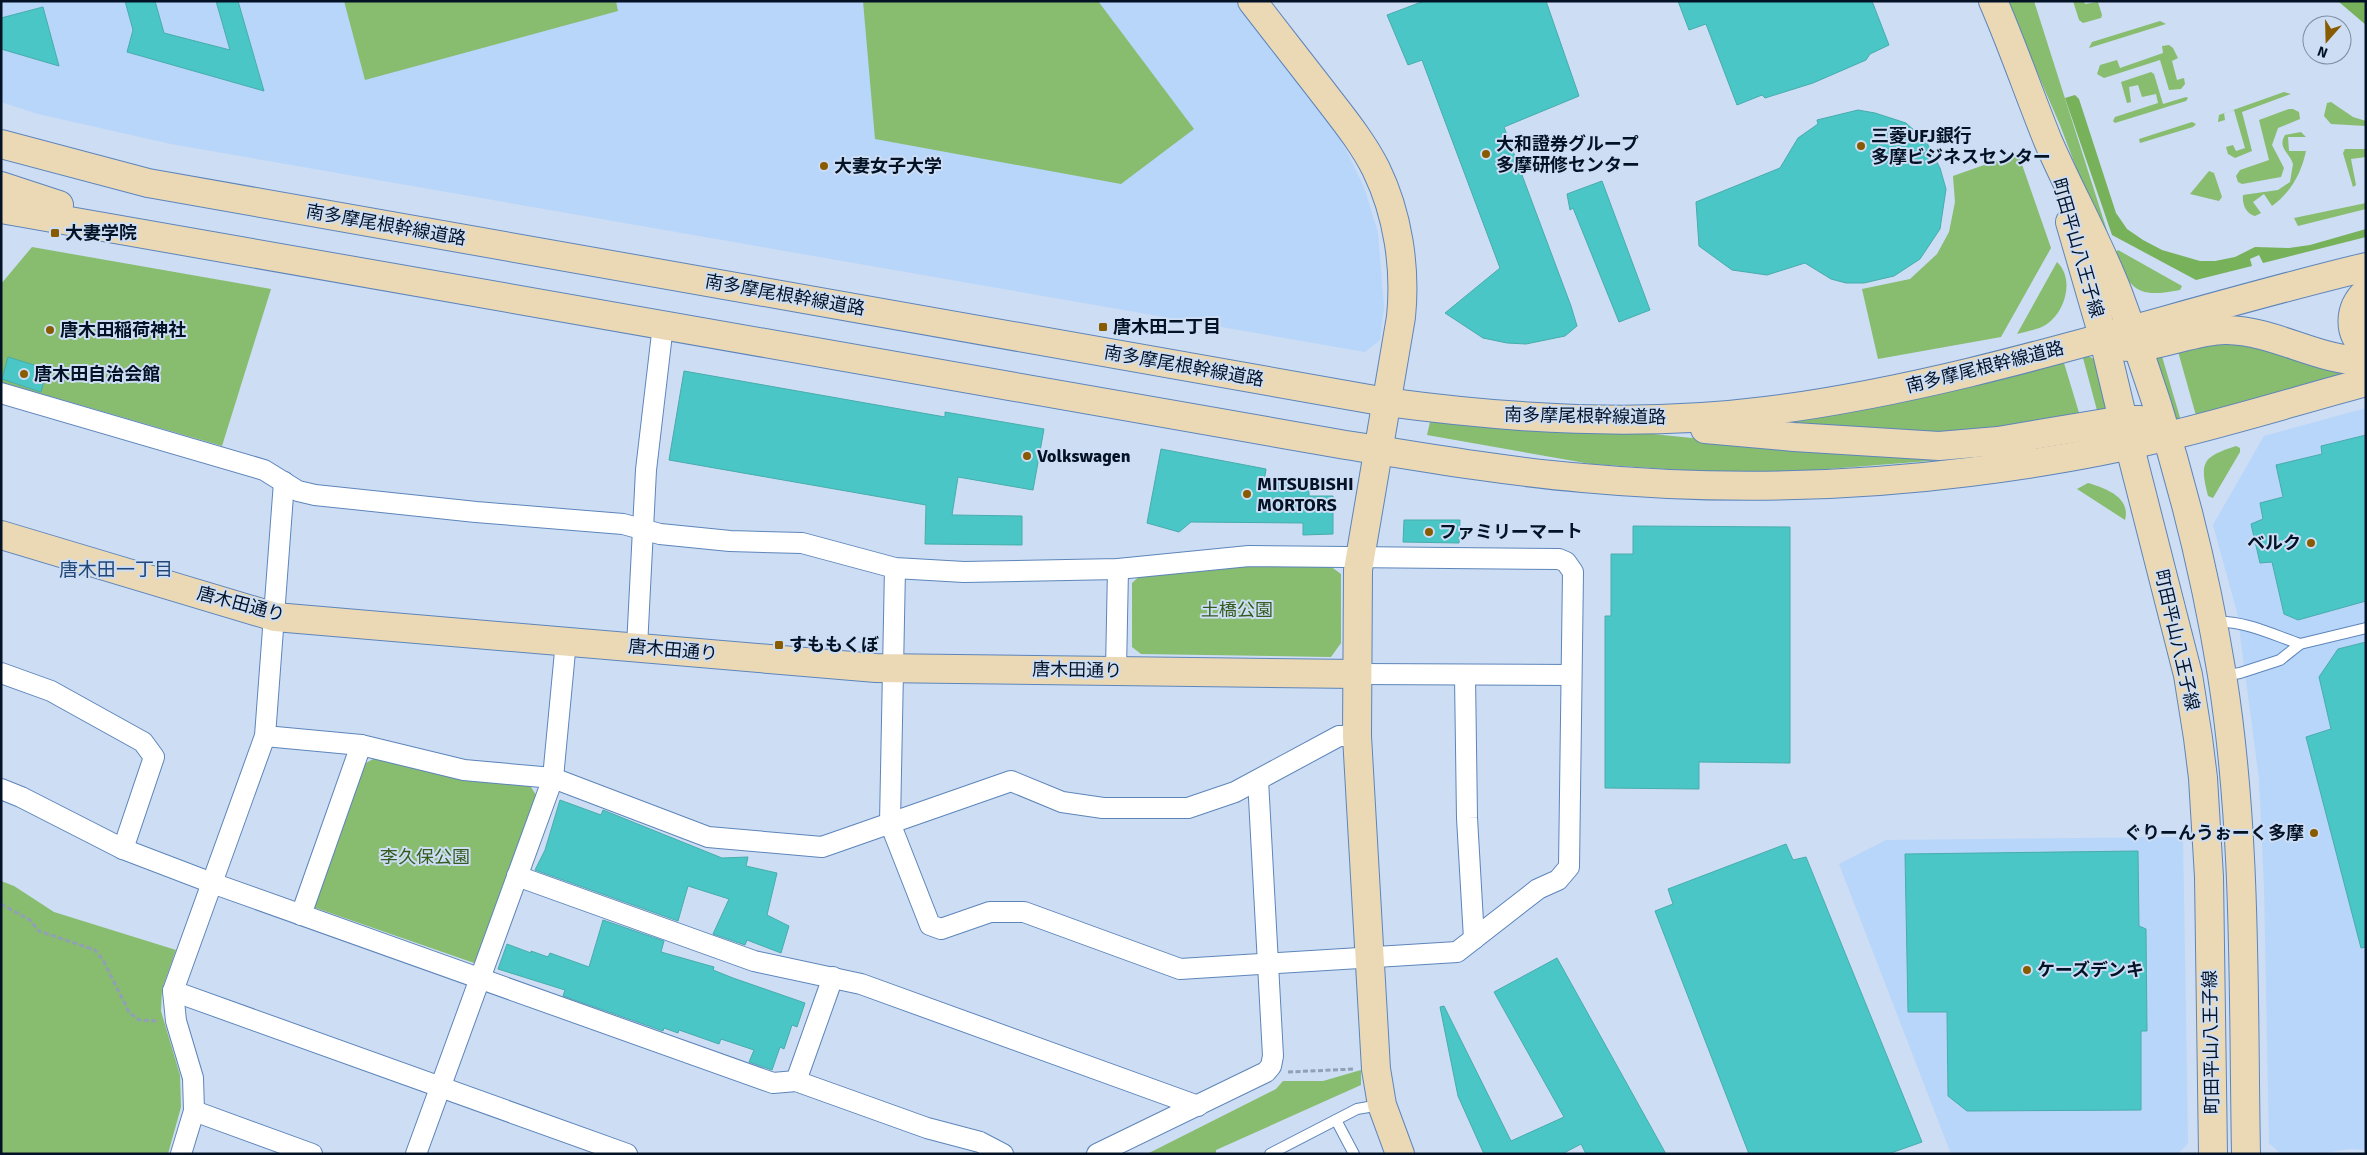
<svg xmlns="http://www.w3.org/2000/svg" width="2367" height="1155" font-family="Signika,'Noto Sans JP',sans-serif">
  <rect width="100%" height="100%" fill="#ccddf4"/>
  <g fill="#b8d5fa">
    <path d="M1,1H1237L1331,119L1364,187L1378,233L1384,307L1380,340L1365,352L171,144L38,114L1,102Z"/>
    <path d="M2366,408V1150L2349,1149L2318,1154H2281L2269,1143L2264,886L2259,779L2237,612L2213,525L2264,436Z"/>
    <path d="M2183,837L2188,1143L2178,1154H1951L1839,864L1886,840Z"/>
  </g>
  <g fill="#88bc6e">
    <path d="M344,1H616L618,11L365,80Z"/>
    <path d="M863,1H1098L1194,129L1121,184L875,139Z"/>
    <path d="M2009,1H2034L2109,237L2103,239L2060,125L2024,42Z"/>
    <path d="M2073,1H2084L2085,4L2098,2L2102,15L2101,18L2083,23L2079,20Z"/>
    <path d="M2160,21L2166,24L2089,48L2092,42Z"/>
    <path d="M2169,45L2173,48L2178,58L2172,61L2177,80L2184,78L2185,84L2181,89L2169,90L2160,60L2104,78L2097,74L2100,65L2117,60L2120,68L2163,53L2162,46Z"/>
    <path d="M2151,72L2154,74L2163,104L2186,97L2188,98L2186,101L2115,123L2113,121L2115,117L2158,103L2156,94L2142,97L2138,85L2129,87L2131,102L2127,103L2121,82Z"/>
    <path d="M2284,92L2291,94L2242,112L2252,151L2235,158L2228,154L2226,147L2233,145L2236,151L2245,148L2234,110L2224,113L2225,120L2218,122L2219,115Z"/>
    <path d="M2331,102L2353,117L2366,121V126L2331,124L2324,116L2327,103Z"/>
    <path d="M2289,109H2293L2299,112L2300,119L2278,128L2272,145L2284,168L2281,177L2242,184L2238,182L2236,176L2240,170L2269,160L2259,120Z"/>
    <path d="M2192,122L2196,124L2193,127L2140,143L2139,139Z"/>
    <path d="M2301,132L2306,137H2288L2289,151H2306C2301,174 2291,192 2272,206L2264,194L2253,202L2261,213L2255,216C2246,214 2242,204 2243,195L2278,190L2290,182L2293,164C2290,153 2277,148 2285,135Z"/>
    <path d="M2345,149H2366V157L2351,159L2356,185L2353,187L2343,153Z"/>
    <path d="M2018,153L2051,248L2001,337L1878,359L1862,289L1910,279L1937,254L1949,232L1955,202L1953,176Z"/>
    <path d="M2209,171L2214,173L2222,197L2219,201L2190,194Z"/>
    <path d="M2366,203V209L2298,226L2294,218Z"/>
    <path d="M32,247L271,289L222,446L1,382V284Z"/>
    <path d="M2118,250L2182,286L2180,290C2139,298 2131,292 2114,254Z"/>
    <path d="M2057,262C2075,279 2065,312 2047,324C2039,330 2026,331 2017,334Z"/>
    <path d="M2228,340L2357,371L2197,419L2177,348Z"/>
    <path d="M2161,353L2181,421L2177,422L2153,355Z"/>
    <path d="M2088,356L2094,359L2106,407L2104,413L2098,414L2083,358Z"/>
    <path d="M2064,363L2080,416L1967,434L1850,431L1786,423L1880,406Z"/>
    <path d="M1430,422L1514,428L1614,430L1780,447L1928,455L1954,459L1790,472L1697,471L1591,464L1427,435Z"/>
    <path d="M2236,446L2240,448V452L2213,498L2208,496C2199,461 2203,457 2236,446Z"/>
    <path d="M2088,483C2105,488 2131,497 2125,520L2077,489Z"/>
    <path d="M1235,565L1330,566L1341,574V643L1331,657L1141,654L1132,647V583L1142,574Z"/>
    <path d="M375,758L529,784L538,798L477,964L313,907L364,764Z"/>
    <path d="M1,881L14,886L54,912L176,950L162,989L161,1011L180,1075L181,1107L168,1154H1Z"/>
    <path d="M1361,1070V1085L1216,1150V1154H1147L1276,1089L1283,1081H1323Z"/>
  </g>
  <g fill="#77b159">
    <path d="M2338,1H2366V25L2339,2Z"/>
    <path d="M2075,95L2079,99L2116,213L2127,229L2143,240L2162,250L2200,261H2215L2235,257L2255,247L2289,248L2310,245L2366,229V237L2263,263L2259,255L2250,259L2252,266L2196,280L2112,235L2065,98Z"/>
  </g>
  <g fill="#4ac6c7" stroke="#48acac">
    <path d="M125,1H155L164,33L230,50L216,1H238L264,91L127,52L133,30Z"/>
    <path d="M1424,1H1546L1579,96L1504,127L1571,306L1577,326L1565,336L1526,344L1507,343L1483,338L1445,313L1500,268L1422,60L1408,65L1387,15Z"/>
    <path d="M1678,1H1872L1889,45L1870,54L1866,60L1813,83L1765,98L1762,95L1737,105L1706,24L1689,30Z"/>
    <path d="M43,7L59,66L1,49V18Z"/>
    <path d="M1858,110L1875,113L1906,123L1926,141L1940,168L1946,189L1940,229L1920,259L1894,276L1864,283H1846L1831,279L1805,263L1767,275L1732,270L1699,246L1696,202L1780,168L1798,138L1818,124L1817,120Z"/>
    <path d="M1602,181L1650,310L1619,322L1573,208L1570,210L1567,194Z"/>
    <path d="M8,357L47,369L41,392L2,379Z"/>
    <path d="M684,371L945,417V412L1044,429L1033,490L958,477L952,515L1022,516V545L925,544L926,505L669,460Z"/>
    <path d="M2366,435V601L2298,620L2284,614L2272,562L2260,563L2251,524L2263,519L2260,503L2283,497L2276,465L2322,454L2321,446Z"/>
    <path d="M1161,449L1266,469L1264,482H1309V496H1333V534L1303,535V523L1191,522L1179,532L1147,523Z"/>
    <path d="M1404,520H1460L1459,543L1403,542Z"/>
    <path d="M1633,526L1790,527V763L1699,762V789L1605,788V616H1611V554H1633Z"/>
    <path d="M2366,642V947L2361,948L2306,737L2331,729L2319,677L2338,649Z"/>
    <path d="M560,800L601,815L603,810L722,858L748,857L746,866L777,873L767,915L789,926L781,953L747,940L745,945L713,934L729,899L688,886L678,921L535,870L545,850Z"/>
    <path d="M1786,844L1793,860L1806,857L1922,1142L1888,1154H1749L1655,911L1673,904L1668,889Z"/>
    <path d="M2138,851L2139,926L2146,929L2147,1031H2141V1110L1967,1111L1948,1096L1947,1012H1908L1905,854Z"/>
    <path d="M603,920L664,941L661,952L714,967L713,970L733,978L805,1003L797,1027L792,1025L784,1049L780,1047L772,1070L749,1062L754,1050L721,1039L719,1044L679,1030L678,1033L664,1028L663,1031L563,996L565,990L498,969L507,944L531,953V951L548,957L550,953L589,967Z"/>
    <path d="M1557,958L1666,1154H1586L1581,1144L1562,1154H1484L1458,1096L1440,1007L1444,1006L1511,1141L1564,1117L1494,992Z"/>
  </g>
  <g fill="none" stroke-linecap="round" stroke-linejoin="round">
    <g stroke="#5d85ba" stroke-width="12">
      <g id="lane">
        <path d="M2213,622C2244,620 2271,634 2300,644L2280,660L2240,673L2223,676"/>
        <path d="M2300,644L2366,628"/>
        <path d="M1336,1120L1354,1154"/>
        <path d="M1270,1154L1357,1109L1380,1105"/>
      </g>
    </g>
    <g stroke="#5d85ba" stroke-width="22">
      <g id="street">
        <path d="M1,393L264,470L298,491L315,495L476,512L623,524L660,534L730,541L802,543L895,568L964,572L1118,569L1249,556L1559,559L1566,562L1573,572L1569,867L1558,880L1538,889L1457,952L1180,969L1024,912H990L941,929L930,925L890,823L895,568"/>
        <path d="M637,647L646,470L663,325"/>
        <path d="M1116,670L1118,569"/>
        <path d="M1,673L51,691L143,742L154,757L123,849"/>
        <path d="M1357,674L1571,675"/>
        <path d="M1465,676L1467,818L1474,939"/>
        <path d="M265,736L361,745L464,770L553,778L708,837L822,847L1011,781L1062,802L1103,808H1188L1235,792L1339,736H1357"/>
        <path d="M1,789L21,797L123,849L212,883L773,1083L796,1081L927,1128L980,1142L1003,1154"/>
        <path d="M517,876L754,961L861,984L1198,1106"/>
        <path d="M301,915L361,745"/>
        <path d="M173,991L627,1154"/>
        <path d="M796,1081L833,977"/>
        <path d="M194,1111L312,1154"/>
        <path d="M181,1154L194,1111L193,1078L176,1021L173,991L265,736L284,482"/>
        <path d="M416,1154L553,778L566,641"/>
        <path d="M1097,1154L1266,1072L1271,1066L1273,1056L1258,780"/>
      </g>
    </g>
    <g stroke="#5d85ba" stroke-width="30">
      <g id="secondary">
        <path d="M1252,1C1275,31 1299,61 1322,91C1341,116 1362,141 1376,169C1398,214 1406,268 1401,317L1358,570L1357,736L1376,1069L1382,1105L1400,1154"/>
        <path d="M1993,1C2013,47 2029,94 2048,141C2070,192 2098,241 2118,293C2165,416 2201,546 2222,675C2247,833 2243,994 2246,1154"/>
        <path d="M1,144L148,183L1386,402C1512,419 1641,427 1766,411C1971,385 2166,315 2366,267"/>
        <path d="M1,186L59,205"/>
        <path d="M1,209L1340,444C1421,457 1502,471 1583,478C1711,490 1842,488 1969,472C2034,464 2101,453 2164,437C2232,421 2299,400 2366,382"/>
        <path d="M2070,222L2103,336L2123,420L2188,675L2198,738L2203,778L2209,877L2213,1154"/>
        <path d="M2366,292C2349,308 2347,333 2366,349"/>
        <path d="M2121,346C2149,352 2194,329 2227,330C2276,331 2317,361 2366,361"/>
        <path d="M1705,429L1794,437L1939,446L1998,441L2123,420H2140"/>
        <path d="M1,535L275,617L876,668L1357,674"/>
      </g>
    </g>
    <g stroke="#90a0b6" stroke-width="3" stroke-dasharray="5 2.5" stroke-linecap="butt">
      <path d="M1,904L30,920L39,931L95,950L103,960L129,1012L139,1020L158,1021"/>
      <path d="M1288,1072L1354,1069"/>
    </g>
    <use href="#lane" stroke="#fff" stroke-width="10"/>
    <use href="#street" stroke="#fff" stroke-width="20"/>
    <use href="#secondary" stroke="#ebd9b6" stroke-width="28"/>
  </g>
  <g fill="#895b00" stroke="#ccddf4" stroke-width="2">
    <circle cx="1861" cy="146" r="5"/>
    <circle cx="1486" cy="154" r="5"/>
    <circle cx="824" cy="166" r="5"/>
    <rect x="50" y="228" width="10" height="10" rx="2.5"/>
    <rect x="1098" y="322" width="10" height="10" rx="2.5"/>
    <circle cx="50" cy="330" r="5"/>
    <circle cx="24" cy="374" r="5"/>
    <circle cx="1027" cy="456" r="5"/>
    <circle cx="1247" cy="494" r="5"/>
    <circle cx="1429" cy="532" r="5"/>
    <circle cx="2311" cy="543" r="5"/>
    <rect x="774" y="640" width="10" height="10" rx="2.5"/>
    <circle cx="2314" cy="833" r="5"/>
    <circle cx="2027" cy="970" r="5"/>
  </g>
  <g text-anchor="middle" stroke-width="4" stroke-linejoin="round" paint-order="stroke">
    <g font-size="18" font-weight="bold" fill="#041226" stroke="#ccddf4" text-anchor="start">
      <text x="1871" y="142">三菱UFJ銀行<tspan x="1871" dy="21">多摩ビジネスセンター</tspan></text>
      <text x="1496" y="150">大和證券グループ<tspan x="1496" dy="21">多摩研修センター</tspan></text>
      <text x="834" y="172">大妻女子大学</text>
      <text x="65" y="239">大妻学院</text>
      <text x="1113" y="333">唐木田二丁目</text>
      <text x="60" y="336">唐木田稲荷神社</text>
      <text x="34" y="380">唐木田自治会館</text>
      <text x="1037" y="462">Volkswagen</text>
      <text x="1257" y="490">MITSUBISHI<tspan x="1257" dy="21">MORTORS</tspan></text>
      <text x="1439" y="538">ファミリーマート</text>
      <text x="2301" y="549" text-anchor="end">ベルク</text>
      <text x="789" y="651">すももくぼ</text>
      <text x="2304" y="839" text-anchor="end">ぐりーんうぉーく多摩</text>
      <text x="2037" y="976">ケーズデンキ</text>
    </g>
    <g font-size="18" fill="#041226" stroke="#ccddf4">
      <text transform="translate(386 225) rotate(10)" y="6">南多摩尾根幹線道路</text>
      <text transform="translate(2078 248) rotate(74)" y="6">町田平山八王子線</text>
      <text transform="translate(785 295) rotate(10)" y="6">南多摩尾根幹線道路</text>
      <text transform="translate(1184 366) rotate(10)" y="6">南多摩尾根幹線道路</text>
      <text transform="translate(1985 367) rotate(-14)" y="6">南多摩尾根幹線道路</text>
      <text transform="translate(1585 416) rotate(1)" y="6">南多摩尾根幹線道路</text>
      <text transform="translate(241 604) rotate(15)" y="6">唐木田通り</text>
      <text transform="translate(2177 640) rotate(77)" y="6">町田平山八王子線</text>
      <text transform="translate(673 650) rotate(5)" y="6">唐木田通り</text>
      <text transform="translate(1077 670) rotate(1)" y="6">唐木田通り</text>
      <text transform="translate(2211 1042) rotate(-91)" y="6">町田平山八王子線</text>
    </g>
    <g font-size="18" fill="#355b1e" stroke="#ccddf4">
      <text x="1237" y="616">土橋公園</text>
      <text x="425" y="863">李久保公園</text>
    </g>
    <g font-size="19" fill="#224777" stroke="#ccddf4">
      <text x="116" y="576">唐木田一丁目</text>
    </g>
  </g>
  <rect width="2367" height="1155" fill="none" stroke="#041226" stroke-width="5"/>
  <g transform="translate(2327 40) rotate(200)"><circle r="24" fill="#ccddf4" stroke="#7c8ca2"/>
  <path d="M0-4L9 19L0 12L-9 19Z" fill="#895b00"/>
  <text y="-8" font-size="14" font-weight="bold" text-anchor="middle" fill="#041226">N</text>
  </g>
</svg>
